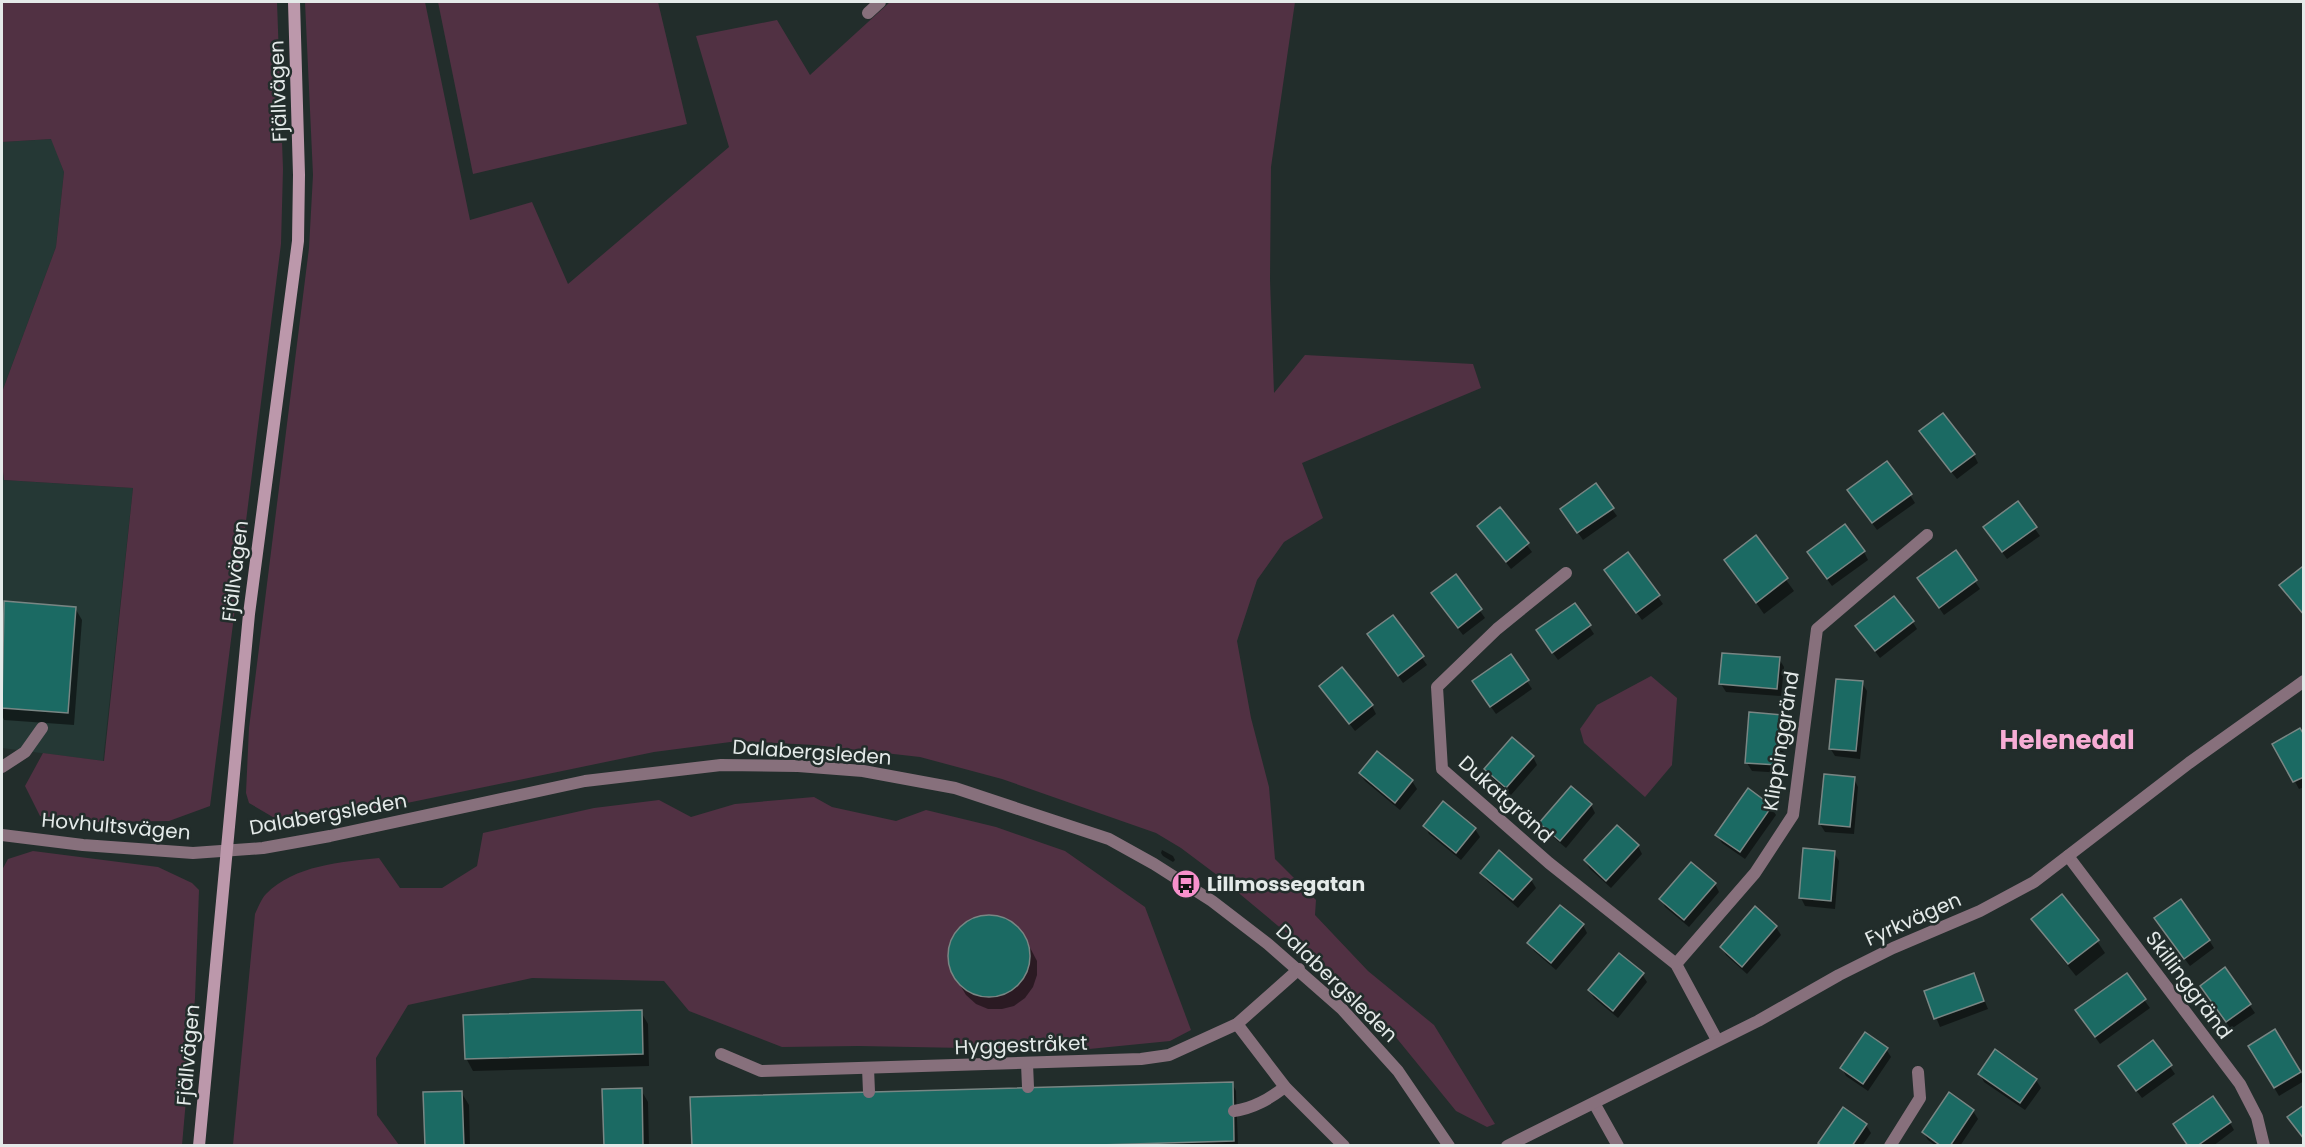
<svg xmlns="http://www.w3.org/2000/svg" width="2305" height="1147" font-family="Poppins,sans-serif">
  <rect width="100%" height="100%" fill="#222d2b"/>
  <g fill="#253835">
    <path d="M52,139L64,172L56,247L2,392V142Z"/>
    <path d="M2,465L4,480L133,488L103,761L2,748Z"/>
  </g>
  <g fill="#513143">
    <path d="M2,2H277L283,169L281,244L210,806L169,821L98,822L40,816L25,786L43,753L104,761L133,488L4,480L2,464V392L56,247L64,172L51,139L2,142Z"/>
    <path d="M305,2H425L470,220L532,202L568,284L729,147L696,36L777,20L810,75L890,2H1295L1271,167L1270,280L1274,393L1305,355L1473,364L1481,388L1302,463L1323,518L1284,542L1257,580L1237,641L1251,718L1269,787L1275,859L1316,900L1315,915L1368,971L1434,1025L1495,1124L1487,1127L1456,1111L1390,1030L1319,960L1217,875L1181,848L1156,833L1002,779L920,757L814,745L738,741L654,752L402,804L283,823L249,803L246,793L249,728L309,248L313,175Z"/>
    <path d="M438,2H658L687,124L473,174Z"/>
    <path d="M1651,676L1677,698L1672,765L1645,797L1584,743L1580,729L1597,705Z"/>
    <path d="M814,797L832,807L896,821L926,810L996,827L1065,851L1145,907L1191,1030L1170,1041L1079,1050L859,1046L782,1047L689,1011L664,981L532,978L408,1005L376,1058L377,1115L399,1145H233L255,914C258,908 261,899 266,894C295,865 341,862 379,858L400,888H442L477,866L483,833L594,808L659,800L691,817L735,804Z"/>
    <path d="M33,851L158,867L192,883L199,890L195,998L182,1145H2V870L8,859Z"/>
  </g>
  <g fill="#0007">
    <path d="M1926,440L1974,455L1978,463L1957,479Z"/>
    <path d="M1849,491L1910,495L1915,503L1877,530Z"/>
    <path d="M2017,504L2040,536L2007,559L1990,535Z"/>
    <path d="M1500,509L1532,552L1511,569L1484,534Z"/>
    <path d="M1612,509L1617,516L1583,540L1567,517Z"/>
    <path d="M1756,538L1794,591L1764,614L1726,560Z"/>
    <path d="M1864,552L1868,560L1832,586L1813,560Z"/>
    <path d="M1955,553L1980,589L1944,615L1924,586Z"/>
    <path d="M1627,554L1663,604L1642,620L1611,578Z"/>
    <path d="M1455,576L1485,618L1463,635L1437,601Z"/>
    <path d="M5,603L75,608L82,620L74,725L4,720L2,715V647Z"/>
    <path d="M1575,605L1594,634L1558,660L1543,639Z"/>
    <path d="M1393,617L1427,665L1403,683L1369,635Z"/>
    <path d="M1912,621L1917,629L1880,658L1862,634Z"/>
    <path d="M1511,657L1532,689L1496,714L1479,690Z"/>
    <path d="M1779,659L1784,667L1781,696L1726,692L1721,684Z"/>
    <path d="M1862,683L1867,691L1860,759L1835,756L1830,748Z"/>
    <path d="M1321,687L1372,706L1376,714L1355,731Z"/>
    <path d="M1781,716L1785,725L1782,773L1752,771L1747,763Z"/>
    <path d="M2304,738V787L2299,789L2274,744Z"/>
    <path d="M1533,757L1537,765L1511,795L1491,777L1486,769Z"/>
    <path d="M1360,773L1412,781L1417,789L1400,810L1365,781Z"/>
    <path d="M1854,779L1858,787L1854,834L1825,832L1820,824Z"/>
    <path d="M1443,803L1475,829L1480,837L1461,860L1429,834L1425,826Z"/>
    <path d="M1591,805L1595,813L1566,848L1546,831L1541,823Z"/>
    <path d="M1771,807L1776,815L1745,859L1722,843L1717,835Z"/>
    <path d="M1638,846L1642,854L1611,888L1590,869L1585,861Z"/>
    <path d="M1162,850L1173,856L1175,860L1173,862L1163,856L1161,853Z"/>
    <path d="M1834,853L1839,861L1835,909L1805,906L1801,898Z"/>
    <path d="M1482,873L1531,880L1536,888L1518,908L1487,881Z"/>
    <path d="M1715,884L1719,892L1689,927L1665,907L1661,899Z"/>
    <path d="M991,916L1004,919L1016,925L1024,936L1037,961V975L1033,987L1025,998L1014,1006L1002,1009H988L976,1004L966,995L951,970L949,957L951,944L957,932L966,923L978,917Z"/>
    <path d="M2033,919L2097,941L2105,953L2076,976L2040,931Z"/>
    <path d="M1583,925L1587,933L1556,970L1534,951L1529,943Z"/>
    <path d="M1776,927L1781,935L1747,974L1726,955L1722,947Z"/>
    <path d="M2161,927L2209,940L2214,948L2190,966Z"/>
    <path d="M2225,969L2255,1013L2231,1029L2206,994Z"/>
    <path d="M1642,974L1647,982L1618,1018L1594,998L1589,990Z"/>
    <path d="M1974,975L1988,1009L1940,1027L1926,992Z"/>
    <path d="M2126,975L2150,1008L2100,1044L2077,1011Z"/>
    <path d="M641,1012L648,1024L649,1066L473,1071L466,1058Z"/>
    <path d="M2275,1031L2304,1078V1081L2279,1096L2250,1046Z"/>
    <path d="M2153,1042L2175,1074L2142,1098L2124,1074Z"/>
    <path d="M1886,1049L1891,1057L1868,1091L1846,1076L1842,1068Z"/>
    <path d="M1980,1074L2036,1080L2041,1088L2025,1110L1984,1082Z"/>
    <path d="M1232,1083L1236,1091L1238,1146H693Z"/>
    <path d="M641,1090L648,1102L649,1146H605Z"/>
    <path d="M461,1092L469,1105L470,1146H426Z"/>
    <path d="M1973,1111L1978,1119L1960,1146H1936L1928,1140L1923,1132Z"/>
    <path d="M2230,1123L2234,1130L2213,1146H2189Z"/>
    <path d="M1866,1125L1871,1133L1862,1146H1821L1820,1143Z"/>
  </g>
  <g fill="#1b6a63" stroke="#798684" stroke-width="1.5">
    <path d="M1943,413L1975,454L1951,472L1919,431Z"/>
    <path d="M1887,461L1912,494L1872,523L1847,490Z"/>
    <path d="M1596,483L1614,508L1577,533L1560,509Z"/>
    <path d="M2018,501L2037,527L2002,552L1983,527Z"/>
    <path d="M1500,507L1529,543L1506,562L1477,526Z"/>
    <path d="M1845,524L1865,551L1827,579L1807,552Z"/>
    <path d="M1756,535L1788,578L1756,603L1724,560Z"/>
    <path d="M1956,550L1977,580L1939,608L1917,578Z"/>
    <path d="M1628,552L1660,595L1636,613L1604,570Z"/>
    <path d="M2302,567L2304,569V615L2279,585Z"/>
    <path d="M1456,574L1482,609L1458,628L1431,593Z"/>
    <path d="M1894,596L1914,621L1875,651L1855,626Z"/>
    <path d="M4,601L76,607L68,713L2,708Z"/>
    <path d="M1575,603L1591,625L1552,653L1536,630Z"/>
    <path d="M1393,615L1424,656L1398,676L1367,634Z"/>
    <path d="M1722,653L1780,657L1777,689L1719,684Z"/>
    <path d="M1511,654L1529,680L1490,707L1472,681Z"/>
    <path d="M1342,667L1373,705L1349,724L1319,686Z"/>
    <path d="M1836,679L1863,681L1856,751L1829,749Z"/>
    <path d="M1749,712L1782,715L1778,765L1745,763Z"/>
    <path d="M2300,728L2304,735V777L2293,782L2272,744Z"/>
    <path d="M1512,737L1534,756L1506,788L1484,769Z"/>
    <path d="M1377,751L1413,780L1395,803L1359,773Z"/>
    <path d="M1824,774L1855,777L1850,827L1819,824Z"/>
    <path d="M1571,786L1592,804L1560,841L1539,823Z"/>
    <path d="M1748,788L1772,806L1740,852L1715,835Z"/>
    <path d="M1443,801L1476,828L1456,853L1423,826Z"/>
    <path d="M1617,825L1639,845L1606,881L1584,860Z"/>
    <path d="M1803,848L1835,851L1831,901L1799,898Z"/>
    <path d="M1499,850L1532,879L1513,900L1480,873Z"/>
    <path d="M1691,862L1716,883L1684,920L1659,899Z"/>
    <path d="M2062,894L2099,940L2068,964L2031,919Z"/>
    <path d="M2181,899L2210,940L2184,959L2154,918Z"/>
    <path d="M1560,905L1584,924L1551,963L1527,943Z"/>
    <path d="M1755,906L1777,926L1742,967L1720,947Z"/>
    <circle cx="989" cy="956" r="41"/>
    <path d="M1619,953L1644,973L1613,1011L1588,990Z"/>
    <path d="M2225,967L2251,1004L2226,1022L2200,986Z"/>
    <path d="M1974,973L1984,1001L1934,1019L1924,991Z"/>
    <path d="M2127,973L2146,999L2095,1037L2075,1010Z"/>
    <path d="M642,1010L643,1054L465,1059L463,1015Z"/>
    <path d="M2275,1029L2301,1072L2274,1088L2248,1046Z"/>
    <path d="M1865,1032L1888,1048L1863,1084L1840,1068Z"/>
    <path d="M2153,1040L2172,1065L2136,1091L2118,1066Z"/>
    <path d="M1995,1049L2037,1079L2020,1103L1978,1074Z"/>
    <path d="M1233,1082L1234,1141L1064,1146H692L690,1097Z"/>
    <path d="M642,1088L643,1146H604L602,1089Z"/>
    <path d="M462,1091L464,1146H425L423,1092Z"/>
    <path d="M1949,1092L1974,1110L1950,1146H1941L1922,1132Z"/>
    <path d="M2213,1096L2231,1122L2197,1146H2188L2173,1124Z"/>
    <path d="M2304,1105V1139L2287,1117Z"/>
    <path d="M1843,1107L1867,1124L1852,1146H1822L1818,1143Z"/>
  </g>
  <g fill="none" stroke-linecap="round" stroke-linejoin="round">
    <g stroke="#87707c" stroke-width="12">
      <path d="M2,767L25,752L42,728"/>
      <path d="M1027,1064L1028,1087"/>
      <path d="M868,1068L869,1092"/>
      <path d="M1234,1111C1254,1108 1269,1099 1285,1087"/>
    </g>
    <g stroke="#87707c" stroke-width="12">
      <path d="M868,13L880,2"/>
      <path d="M1566,573L1497,629L1437,687L1442,769L1549,863L1676,964L1717,1040"/>
      <path d="M2,835L83,845L193,853L263,848L330,836L585,781L721,765L798,766L863,771L955,788L1109,839L1154,864L1212,901L1268,944L1342,1009L1398,1071L1449,1146"/>
      <path d="M2068,856L2240,1084L2257,1117L2264,1146"/>
      <path d="M1676,964L1755,873L1793,815L1817,629L1927,535"/>
      <path d="M1237,1024L1285,1087L1344,1146"/>
      <path d="M721,1054L761,1071L1141,1059L1169,1055L1237,1024L1299,969"/>
      <path d="M1594,1103L1618,1146"/>
      <path d="M1507,1146L1758,1021L1839,975L1893,948L1980,911L2034,882L2189,763L2304,681"/>
      <path d="M1890,1146L1920,1098L1918,1072"/>
    </g>
    <path stroke="#bc98ab" stroke-width="12" d="M199,1146L249,614L298,241L299,175L294,2"/>
  </g>
  <defs>
    <g id="bus-disc" transform="scale(1.5)"><circle r="9.5" fill="#f890cc" stroke="#222d2b"/><path d="M-5-6H5V4H4V6H2V4H-2V6H-4V4H-5ZM-3.5-4V0h7V-4ZM-3.5 1.2v1.5H-2V1.2ZM2 1.2v1.5H3.5V1.2Z" fill="#111"/></g>
  </defs>
  <g fill-rule="evenodd">
    <use href="#bus-disc" x="1186" y="884"/>
  </g>
  <g text-anchor="middle" stroke-width="5" stroke-linejoin="round" paint-order="stroke">
    <g font-size="20" fill="#e4eae9" stroke="#222d2b">
      <text transform="translate(278 91) rotate(-92)" y="7">Fjällvägen</text>
      <text transform="translate(235 571) rotate(-83)" y="7">Fjällvägen</text>
      <text transform="translate(1781 741) rotate(-81)" y="7">Klippinggränd</text>
      <text transform="translate(812 752) rotate(4)" y="7">Dalabergsleden</text>
      <text transform="translate(1506 799) rotate(42)" y="7">Dukatgränd</text>
      <text transform="translate(328 814) rotate(-10)" y="7">Dalabergsleden</text>
      <text transform="translate(116 826) rotate(5)" y="7">Hovhultsvägen</text>
      <text transform="translate(1913 919) rotate(-24)" y="7">Fyrkvägen</text>
      <text transform="translate(1337 983) rotate(44)" y="7">Dalabergsleden</text>
      <text transform="translate(2189 985) rotate(53)" y="7">Skillinggränd</text>
      <text transform="translate(1021 1045) rotate(-2)" y="7">Hyggestråket</text>
      <text transform="translate(188 1055) rotate(-85)" y="7">Fjällvägen</text>
    </g>
    <g font-size="20" font-weight="bold" fill="#e4eae9" stroke="#222d2b" text-anchor="start">
      <text x="1207" y="891">Lillmossegatan</text>
    </g>
    <g font-size="26" font-weight="bold" fill="#f7add5" stroke="#222d2b">
      <text x="2067" y="749">Helenedal</text>
    </g>
  </g>
  <rect width="2305" height="1147" fill="none" stroke="#e4eae9" stroke-width="6"/>
</svg>
